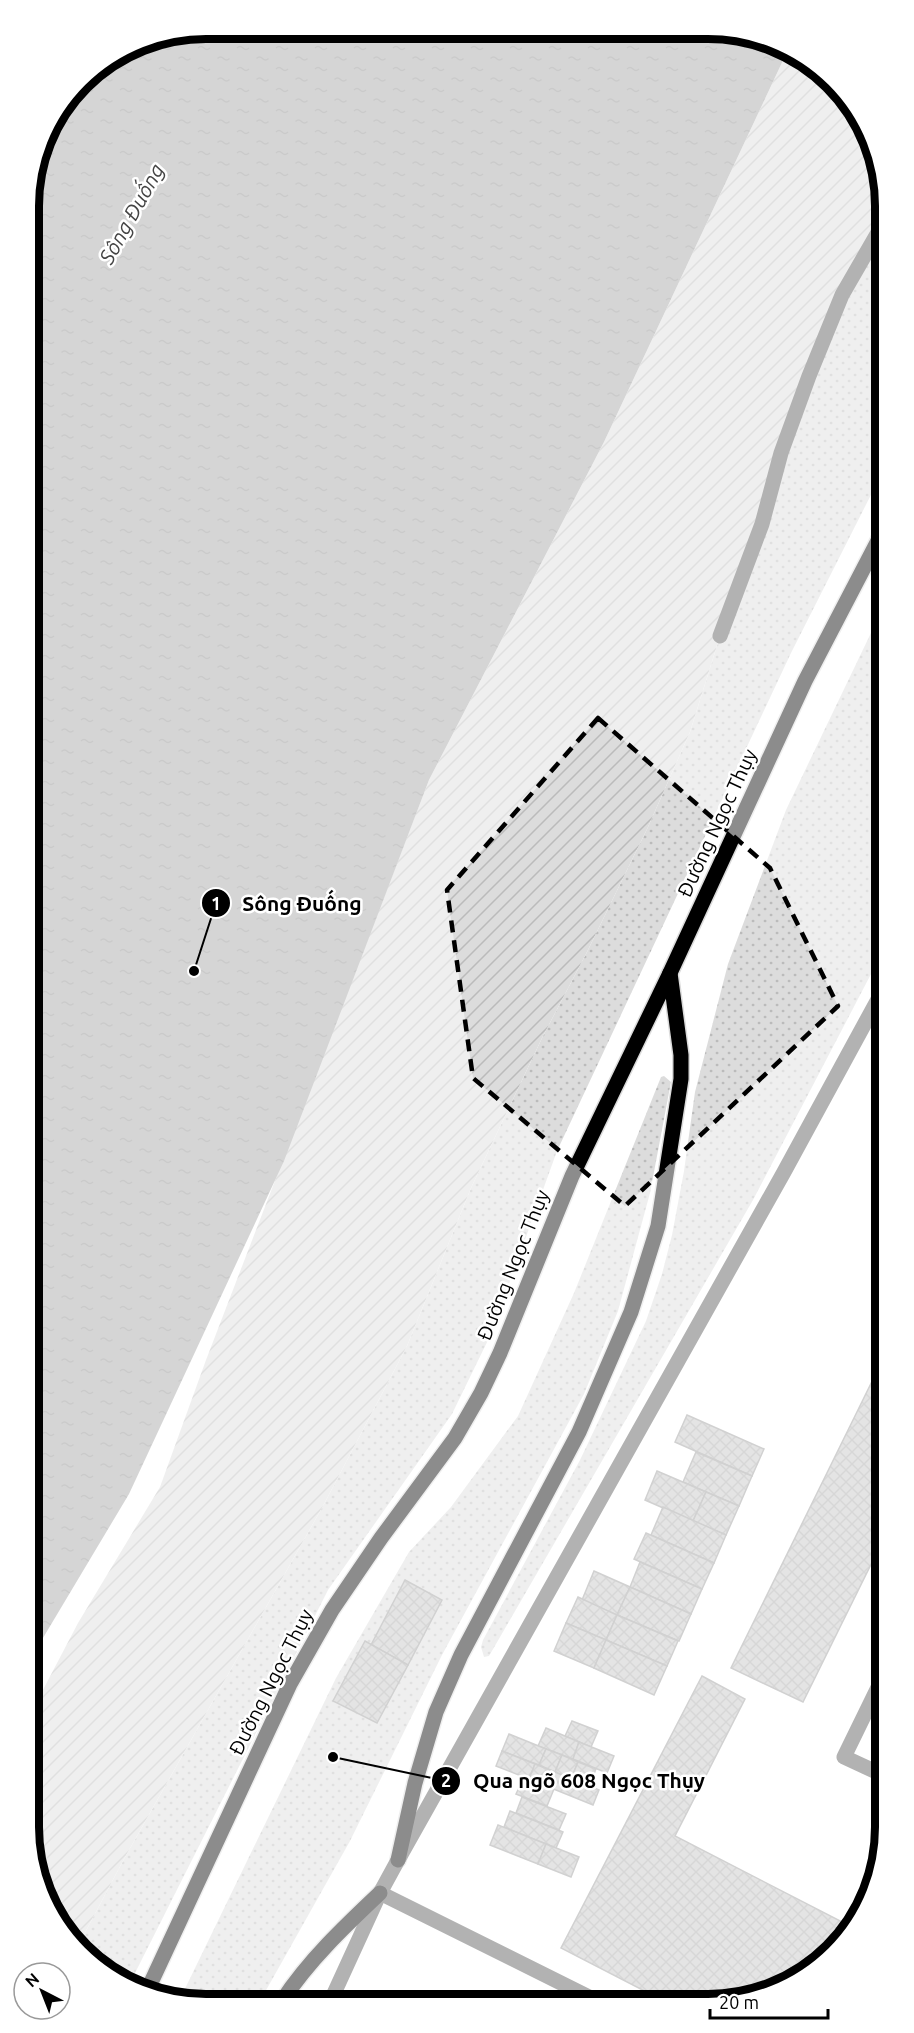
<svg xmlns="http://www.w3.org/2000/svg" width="914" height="2033" font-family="Ubuntu,sans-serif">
  <defs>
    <pattern id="grass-dots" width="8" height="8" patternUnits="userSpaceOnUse" patternTransform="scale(1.5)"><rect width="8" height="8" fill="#dcdcdc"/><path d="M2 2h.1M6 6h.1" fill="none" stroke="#bbb" stroke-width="1.8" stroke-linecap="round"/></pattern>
    <pattern id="garden-furrows" width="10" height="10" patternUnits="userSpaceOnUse" patternTransform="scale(1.5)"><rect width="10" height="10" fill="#dcdcdc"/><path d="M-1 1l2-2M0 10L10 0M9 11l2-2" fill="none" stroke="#bbb"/></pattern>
    <pattern id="water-ripples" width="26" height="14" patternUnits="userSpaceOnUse" patternTransform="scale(1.5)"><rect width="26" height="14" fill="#a3a3a3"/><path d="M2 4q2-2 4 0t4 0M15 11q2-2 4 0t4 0" fill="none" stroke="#8b8b8b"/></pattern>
    <pattern id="building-cross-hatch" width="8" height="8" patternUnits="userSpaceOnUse" patternTransform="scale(1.5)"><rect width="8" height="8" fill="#c4c4c4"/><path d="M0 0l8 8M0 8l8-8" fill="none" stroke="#a7a7a7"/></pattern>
  </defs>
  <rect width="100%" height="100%" fill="#fff"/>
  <g fill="url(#grass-dots)">
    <path d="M880,229V477L791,653L557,1151L491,1334L452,1414L328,1590L131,1981L89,1960L79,1944L124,1859L323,1506L407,1346L471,1188L542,1038L587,952L648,827L690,732L720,636L809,376Z"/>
    <path d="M881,612L882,953L753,1200L496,1644L489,1656L484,1657L481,1647L483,1640L580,1460L646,1321L662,1274L672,1235L684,1171L695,1092L728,964L786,810Z"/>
    <path d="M664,1076L671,1082L650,1193L618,1311L584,1394L442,1655L350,1841L260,2001H179L336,1678L409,1552L451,1507L518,1416L574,1293L661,1077Z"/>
  </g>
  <path fill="url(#garden-furrows)" d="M786,54L825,73L879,160L880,229L842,295L720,636L690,732L648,827L587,952L542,1038L471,1188L407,1346L323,1506L124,1859L79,1944L35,1873L34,1707L78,1623L160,1487L206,1360L429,780L604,442Z"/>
  <path fill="url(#water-ripples)" d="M206,29L742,32L786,54L604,442L429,780L284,1161L129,1494L34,1653L29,194L47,127L89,73L139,42Z"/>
  <g fill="url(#building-cross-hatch)" stroke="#999" stroke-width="1.5">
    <path d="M883,1359L884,1538L803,1702L731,1668Z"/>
    <path d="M687,1415L764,1449L752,1476L675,1442Z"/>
    <path d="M696,1452L752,1476L739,1506L683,1482Z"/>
    <path d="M657,1471L706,1492L693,1521L645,1500Z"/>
    <path d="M706,1492L739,1506L726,1535L693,1521Z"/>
    <path d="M663,1507L726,1535L714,1563L651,1535Z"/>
    <path d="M646,1533L714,1563L702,1589L634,1559Z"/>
    <path d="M640,1562L702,1589L691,1614L630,1587Z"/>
    <path d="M594,1571L630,1587L617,1615L582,1600Z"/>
    <path d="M405,1580L442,1600L408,1665L371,1645Z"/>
    <path d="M630,1587L691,1614L679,1641L617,1615Z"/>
    <path d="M578,1597L617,1615L606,1640L566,1623Z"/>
    <path d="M617,1615L678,1641L667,1666L606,1640Z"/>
    <path d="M566,1623L606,1640L594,1668L554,1651Z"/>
    <path d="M606,1640L667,1666L654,1695L594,1668Z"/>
    <path d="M365,1641L408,1665L377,1723L333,1701Z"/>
    <path d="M702,1676L745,1699L675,1836L852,1927L842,1944L806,1975L754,1998L660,1999L561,1948Z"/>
    <path d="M572,1721L598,1731L591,1747L565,1736Z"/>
    <path d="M546,1728L579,1742L573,1759L538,1746Z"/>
    <path d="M509,1734L546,1749L539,1765L502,1751Z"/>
    <path d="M579,1742L614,1756L607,1773L573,1759Z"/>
    <path d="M546,1749L562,1755L555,1772L539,1765Z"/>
    <path d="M502,1751L535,1764L529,1779L496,1766Z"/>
    <path d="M562,1755L578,1762L571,1779L555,1772Z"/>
    <path d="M578,1762L596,1769L589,1786L571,1779Z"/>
    <path d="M535,1764L599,1790L593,1805L529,1779Z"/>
    <path d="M524,1777L554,1789L547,1806L516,1794Z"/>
    <path d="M522,1797L566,1814L559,1830L516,1813Z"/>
    <path d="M510,1811L563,1832L556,1848L504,1827Z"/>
    <path d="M498,1825L546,1844L538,1864L490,1845Z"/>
    <path d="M546,1844L579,1857L571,1877L538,1864Z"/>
  </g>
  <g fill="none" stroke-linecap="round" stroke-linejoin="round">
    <g stroke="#dbdbdb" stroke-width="18">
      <g id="major">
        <path d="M398,1860L415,1783L436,1712L461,1655L579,1432L631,1312L658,1226L681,1079V1055L670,973"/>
        <path d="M148,1989L290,1684L332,1610L381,1538L455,1438L481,1393L500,1353L572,1176L670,973L805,681L881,535"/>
        <path d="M282,2001C309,1960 345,1926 380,1893"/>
      </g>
    </g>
    <g stroke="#555" stroke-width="15">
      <path d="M720,636L762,524L781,453L809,376L842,295L880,229"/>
      <path d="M885,1673L844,1757L885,1776"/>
      <path d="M380,1893L593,1999"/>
      <path d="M331,2000L380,1893L398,1860L784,1172L882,992"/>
    </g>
    <use href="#major" stroke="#000" stroke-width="15"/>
  </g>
  <path d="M0 0H914V2033H0ZM598,718L770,868L838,1006L625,1206L473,1078L447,890Z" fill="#fff" fill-opacity=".55" fill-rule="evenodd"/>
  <path fill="none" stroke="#000" stroke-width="4.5" stroke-dasharray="12 8" stroke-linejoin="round" d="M598,718L770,868L838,1006L625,1206L473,1078L447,890Z"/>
  <g text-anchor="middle" stroke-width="5" stroke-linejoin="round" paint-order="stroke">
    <g font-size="20" fill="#000" stroke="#fff">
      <text transform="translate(717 823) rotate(-65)" y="7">Đường Ngọc Thụy</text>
      <text transform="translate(513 1265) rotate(-68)" y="7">Đường Ngọc Thụy</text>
      <text transform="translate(271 1682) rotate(-63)" y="7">Đường Ngọc Thụy</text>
    </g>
    <g font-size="21" font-style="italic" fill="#444" stroke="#fff">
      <text transform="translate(132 214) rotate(-61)" y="7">Sông Đuống</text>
    </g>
  </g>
  <path d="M0 0H914V2033H0ZM206 39H708A167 167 0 0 1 875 206V1827A167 167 0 0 1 708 1994H206A167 167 0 0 1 39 1827V206A167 167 0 0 1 206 39Z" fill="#fff" fill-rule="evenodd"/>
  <path fill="none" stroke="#000" stroke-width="8" d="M206 39H708A167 167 0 0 1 875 206V1827A167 167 0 0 1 708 1994H206A167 167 0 0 1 39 1827V206A167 167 0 0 1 206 39Z"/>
  <path fill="none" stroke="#000" stroke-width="2" d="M194 971L216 903M333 1757L446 1781"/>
  <g fill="#000" stroke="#fff" stroke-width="2">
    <circle cx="194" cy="971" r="6"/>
    <circle cx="333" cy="1757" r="6"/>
    <circle cx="216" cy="903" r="15"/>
    <circle cx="446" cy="1781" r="15"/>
  </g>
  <g font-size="18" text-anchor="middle" font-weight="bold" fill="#fff">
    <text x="216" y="910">1</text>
    <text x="446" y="1787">2</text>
  </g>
  <g font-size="21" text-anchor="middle" font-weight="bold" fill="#000" stroke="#fff" stroke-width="5" stroke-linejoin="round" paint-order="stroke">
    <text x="302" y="911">Sông Đuống</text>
    <text x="589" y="1788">Qua ngõ 608 Ngọc Thụy</text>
  </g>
  <g transform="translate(42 1991) rotate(318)"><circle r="28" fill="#ffffff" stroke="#999999" stroke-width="1.5"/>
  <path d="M0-4.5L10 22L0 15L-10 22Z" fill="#000000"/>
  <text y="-9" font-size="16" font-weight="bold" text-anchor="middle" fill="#000000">N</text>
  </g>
  <path d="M710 2009v9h118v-9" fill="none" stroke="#000000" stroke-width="3"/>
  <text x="719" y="2009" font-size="18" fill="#000000" stroke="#ffffff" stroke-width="4.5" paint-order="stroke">20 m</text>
</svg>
